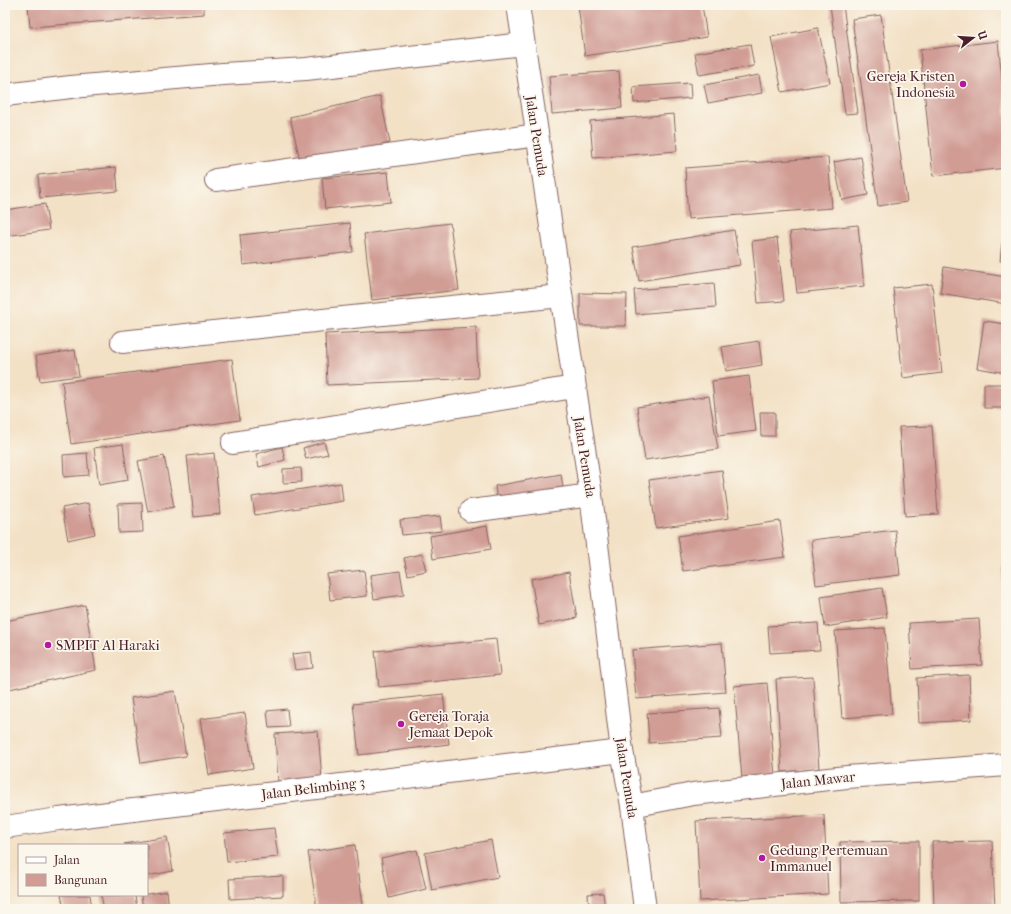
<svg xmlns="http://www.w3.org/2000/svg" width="1011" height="914" font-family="'IM FELL French Canon',serif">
  <rect width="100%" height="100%" fill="#fbf7ec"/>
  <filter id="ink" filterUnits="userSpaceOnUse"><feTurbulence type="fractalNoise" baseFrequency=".025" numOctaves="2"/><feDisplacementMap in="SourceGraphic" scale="8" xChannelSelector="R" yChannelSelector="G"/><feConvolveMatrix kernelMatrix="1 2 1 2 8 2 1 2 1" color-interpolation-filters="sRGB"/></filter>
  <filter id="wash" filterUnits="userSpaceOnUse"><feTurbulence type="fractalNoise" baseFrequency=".012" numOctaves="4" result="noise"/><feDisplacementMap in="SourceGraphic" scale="16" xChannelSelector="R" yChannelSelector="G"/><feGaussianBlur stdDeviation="0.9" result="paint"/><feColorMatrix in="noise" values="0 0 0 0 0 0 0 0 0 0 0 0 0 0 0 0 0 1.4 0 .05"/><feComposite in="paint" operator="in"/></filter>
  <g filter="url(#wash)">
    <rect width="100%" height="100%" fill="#f3e1c6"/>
    <g id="blocks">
      <g fill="#d09c94">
        <path d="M28,5H204V14L30,27Z"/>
        <path d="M585,5H702L707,37L585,56L578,6Z"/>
        <path d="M830,5H843L858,113L845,114Z"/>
        <path d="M881,15L907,202L878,206L852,19Z"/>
        <path d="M818,28L830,83L782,92L771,37Z"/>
        <path d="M998,41L1006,117V168L933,176L920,50Z"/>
        <path d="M750,44L754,66L699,75L695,53Z"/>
        <path d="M619,71L622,108L552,114L549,76Z"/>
        <path d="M759,75L762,93L708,103L704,85Z"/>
        <path d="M690,83L691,98L634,103L633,87Z"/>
        <path d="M380,96L390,143L301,164L290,117Z"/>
        <path d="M674,114L677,151L593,158L590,121Z"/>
        <path d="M828,157L832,208L688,219L685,168Z"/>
        <path d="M861,157L868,195L842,200L834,162Z"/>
        <path d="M116,167L118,191L40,198L38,175Z"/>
        <path d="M388,172L391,202L325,209L322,178Z"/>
        <path d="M45,204L49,230L5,236V210Z"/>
        <path d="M350,223L353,252L243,265L240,235Z"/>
        <path d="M450,223L459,290L372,300L364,234Z"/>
        <path d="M858,225L864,286L797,293L790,232Z"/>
        <path d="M734,230L740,265L639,281L633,247Z"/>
        <path d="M777,238L784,301L758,303L752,241Z"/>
        <path d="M1002,243L1006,244V262L1000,261Z"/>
        <path d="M944,267L1006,277V304L940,293Z"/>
        <path d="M714,283L716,307L636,314L634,290Z"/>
        <path d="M932,284L942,373L903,378L893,288Z"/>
        <path d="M580,293L627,294L626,326H580Z"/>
        <path d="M984,321L1006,324V373L977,368Z"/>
        <path d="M476,327L478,378L327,385L325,334Z"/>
        <path d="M759,341L762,365L726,371L722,347Z"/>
        <path d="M75,350L79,376L40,381L36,356Z"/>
        <path d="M232,359L240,420L71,444L62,382Z"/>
        <path d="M749,376L756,431L718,436L712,381Z"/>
        <rect x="984" y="384" width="22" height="24"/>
        <path d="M709,396L718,449L645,460L637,407Z"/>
        <path d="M760,412H775V436H761Z"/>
        <path d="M932,426L938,514L905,516L899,427Z"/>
        <path d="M324,442L328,454L306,459L303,448Z"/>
        <path d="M123,444L128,480L99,485L94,448Z"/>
        <path d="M282,447L285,460L259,467L256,454Z"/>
        <path d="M87,453L89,475L64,477L63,455Z"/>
        <path d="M214,453L220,514L194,517L187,456Z"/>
        <path d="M164,456L174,507L148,512L138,461Z"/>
        <path d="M301,468L302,482L283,483V469Z"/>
        <path d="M722,470L729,518L656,528L649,480Z"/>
        <path d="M561,474L563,487L497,499L495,486Z"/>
        <path d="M341,483L343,501L255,515L252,497Z"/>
        <path d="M88,503L95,534L68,540L62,508Z"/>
        <path d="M142,503L143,532L119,533L118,504Z"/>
        <path d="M440,516L442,531L402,535L400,520Z"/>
        <path d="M780,521L785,557L683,571L678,536Z"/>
        <path d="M487,526L491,549L433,559L430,536Z"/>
        <path d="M895,530L900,575L816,585L811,540Z"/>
        <path d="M422,554L426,571L408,575L404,558Z"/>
        <path d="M1003,561H1006V650H1005Z"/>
        <path d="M364,570L367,596L330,600L327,574Z"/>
        <path d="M400,571L404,595L374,599L370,575Z"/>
        <path d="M569,572L577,618L539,625L531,579Z"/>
        <path d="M882,588L887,617L825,627L821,597Z"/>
        <path d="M85,605L96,670L5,690V621Z"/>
        <path d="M979,619L982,665L912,669L909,623Z"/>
        <path d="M818,623L820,650L770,653L768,626Z"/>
        <path d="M885,628L892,714L842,718L835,631Z"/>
        <path d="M496,639L500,675L379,687L375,651Z"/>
        <path d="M722,643L726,692L636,699L632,650Z"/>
        <path d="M311,652L313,668L295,670L292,654Z"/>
        <path d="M969,675L971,720L919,723L917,678Z"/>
        <path d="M813,677L819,769L782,772L776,679Z"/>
        <path d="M767,683L775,776L742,779L734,686Z"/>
        <path d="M175,691L186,756L141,763L131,698Z"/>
        <path d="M443,694L449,744L359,755L353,704Z"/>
        <path d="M719,708L722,738L649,743L647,713Z"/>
        <path d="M287,709L289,727L269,728L267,711Z"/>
        <path d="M245,713L253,768L209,775L200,719Z"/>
        <path d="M318,731L322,779L278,782L275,734Z"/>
        <path d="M824,815L828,894L700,901L696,821Z"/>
        <path d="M274,828L278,857L227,862L224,833Z"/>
        <path d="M167,837L173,871L147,876V845L124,844Z"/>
        <path d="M491,840L498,877L432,890L425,853Z"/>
        <path d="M919,841V901L841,902L840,842Z"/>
        <path d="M992,841L995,909H934L932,842Z"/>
        <path d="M355,845L363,905L332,909H317L308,852Z"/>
        <path d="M417,850L426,889L389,898L381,858Z"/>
        <path d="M283,876V896L230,899L229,879Z"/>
        <path d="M167,891L169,909H143L141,895Z"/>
        <path d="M603,893L605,909H589L588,894Z"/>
        <path d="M61,895H90L92,909H64Z"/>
        <path d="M101,895H135L137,909H104Z"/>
      </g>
    </g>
  </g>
  <g filter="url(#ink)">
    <use href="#blocks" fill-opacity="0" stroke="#856361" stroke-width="1"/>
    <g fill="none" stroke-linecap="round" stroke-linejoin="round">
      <g stroke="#856361" stroke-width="24">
        <g id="street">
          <path d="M518,5L591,495L622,751L632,806L645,909"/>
          <path d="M5,95L71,87L223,74L306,69L523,44"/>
          <path d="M216,180L537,135"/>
          <path d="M122,342L323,320L561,296"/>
          <path d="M233,443L574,387"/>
          <path d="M471,511L591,495"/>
          <path d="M632,806L693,794L847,777L1006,765"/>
          <path d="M5,827L59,819L622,751"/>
        </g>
      </g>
      <use href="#street" stroke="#fff" stroke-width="22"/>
    </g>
  </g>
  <g fill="#b5179e" stroke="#fbf7ec" stroke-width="1.5">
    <circle cx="963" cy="84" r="4"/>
    <circle cx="48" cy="645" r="4"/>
    <circle cx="401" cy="724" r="4"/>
    <circle cx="762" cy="858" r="4"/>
  </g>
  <g text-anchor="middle" stroke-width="3.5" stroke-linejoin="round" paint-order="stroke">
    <g font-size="14" fill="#4a1f2b" stroke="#fbf7ec" text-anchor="start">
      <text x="955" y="81" text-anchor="end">Gereja Kristen<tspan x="955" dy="16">Indonesia</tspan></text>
      <text x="56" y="650">SMPIT Al Haraki</text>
      <text x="409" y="721">Gereja Toraja<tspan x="409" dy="16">Jemaat Depok</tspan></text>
      <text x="770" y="855">Gedung Pertemuan<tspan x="770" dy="16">Immanuel</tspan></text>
    </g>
    <g font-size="14" fill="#4a1f2b" stroke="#fbf7ec">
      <text transform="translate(537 136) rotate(81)" y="5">Jalan Pemuda</text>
      <text transform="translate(585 457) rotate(81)" y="5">Jalan Pemuda</text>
      <text transform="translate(627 778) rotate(81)" y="5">Jalan Pemuda</text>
      <text transform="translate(818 780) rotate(-6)" y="5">Jalan Mawar</text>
      <text transform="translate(313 788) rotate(-7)" y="5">Jalan Belimbing 3</text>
    </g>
  </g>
  <rect width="1011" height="914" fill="none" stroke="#fbf7ec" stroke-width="20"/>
  <rect x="18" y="844" width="130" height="52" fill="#fbf7ec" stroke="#b4a19f"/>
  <rect x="26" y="857" width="20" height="6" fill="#ffffff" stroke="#b4a19f"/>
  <text x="54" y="864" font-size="12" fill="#4a1f2b">Jalan</text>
  <rect x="26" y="874" width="20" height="12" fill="#d09c94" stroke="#b4a19f"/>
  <text x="54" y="884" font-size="12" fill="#4a1f2b">Bangunan</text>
  <g transform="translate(973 38) rotate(73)" stroke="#fbf7ec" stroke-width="3" paint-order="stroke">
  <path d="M0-3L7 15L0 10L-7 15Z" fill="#4a1f2b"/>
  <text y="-6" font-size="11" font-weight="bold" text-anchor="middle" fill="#4a1f2b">U</text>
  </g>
</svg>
